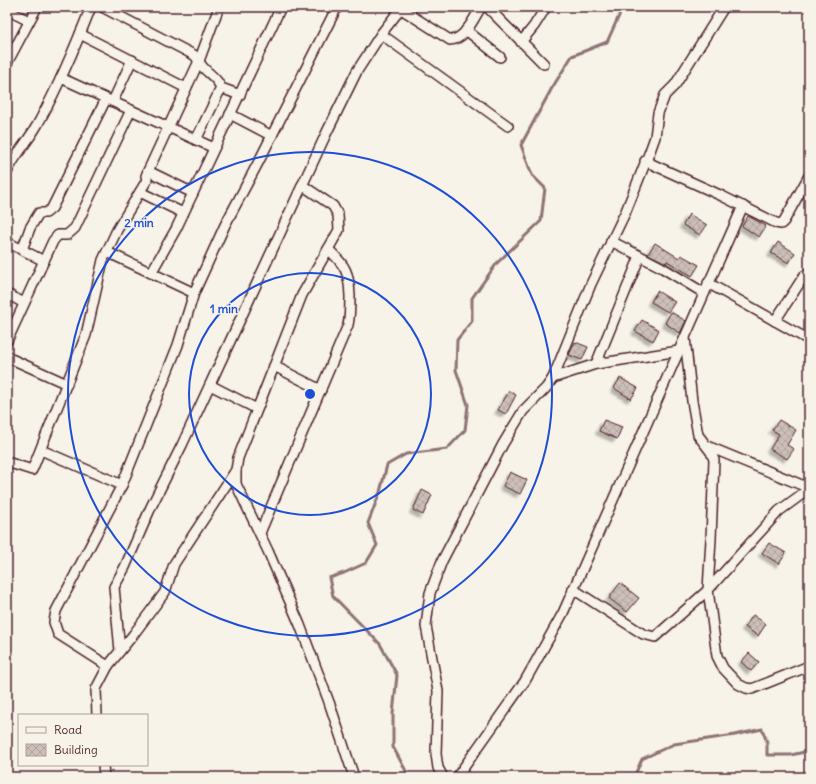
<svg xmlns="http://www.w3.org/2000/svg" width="816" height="784" font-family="Delius,sans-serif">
  <defs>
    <pattern id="building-cross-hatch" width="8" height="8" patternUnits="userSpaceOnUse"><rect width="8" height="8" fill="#ccbfb9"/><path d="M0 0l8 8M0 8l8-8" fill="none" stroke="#b1a49f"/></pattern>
    <filter id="shadow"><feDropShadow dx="-3.5" dy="3.5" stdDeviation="1" flood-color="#0004"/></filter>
  </defs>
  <rect width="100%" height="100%" fill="#f7f3e8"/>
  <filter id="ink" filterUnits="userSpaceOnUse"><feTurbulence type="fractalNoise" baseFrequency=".025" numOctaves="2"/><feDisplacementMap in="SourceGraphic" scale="8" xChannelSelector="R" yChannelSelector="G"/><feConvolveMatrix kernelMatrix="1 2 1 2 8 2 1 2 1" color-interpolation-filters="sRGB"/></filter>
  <g filter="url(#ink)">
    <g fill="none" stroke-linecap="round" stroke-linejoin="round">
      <g stroke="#8e7275" stroke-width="3">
        <path d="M407,777L406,771L393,747V714L397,675L380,644L333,596L329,578L344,573L366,563L377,545L368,523L380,492L387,465L406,454L447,449L465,430L468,405L456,370L457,340L472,321V298L497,263L541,221L545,188L532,175L521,145L552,88L572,56L607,42L623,7"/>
        <path d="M634,777L642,759L674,744L735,735L762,729L767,742V755H791L809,751"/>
      </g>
    </g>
    <g fill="url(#building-cross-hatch)" stroke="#4a1f2b" filter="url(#shadow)">
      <path d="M689,214L707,225L700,235L683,225Z"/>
      <path d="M748,216L766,226L759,237L742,226Z"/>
      <path d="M778,242L795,253L789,263L771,253Z"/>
      <path d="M655,243L679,258L681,255L699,265L692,276L667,261L666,263L648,254Z"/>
      <path d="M657,291L675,302L668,312L651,302Z"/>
      <path d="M671,312L686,321L680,333L665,323Z"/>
      <path d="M642,320L659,330L653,341L635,331Z"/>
      <path d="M575,342L588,347L582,360L569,355Z"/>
      <path d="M620,378L638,388L631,399L614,388Z"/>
      <path d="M509,391L516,395L506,414L498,410Z"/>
      <path d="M604,420L622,427L617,439L599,431Z"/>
      <path d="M779,420L796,430L787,445L794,449L787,459L770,449L779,434L772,430Z"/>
      <path d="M510,472L527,480L520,494L503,486Z"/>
      <path d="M422,490L432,495L423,515L413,510Z"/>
      <path d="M769,543L786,553L779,564L762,553Z"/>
      <path d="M620,583L639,598L627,612L609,598Z"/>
      <path d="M753,615L766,624L758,636L745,627Z"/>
      <path d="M749,653L759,662L751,671L741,662Z"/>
    </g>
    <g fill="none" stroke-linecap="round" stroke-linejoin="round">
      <g stroke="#4a1f2b" stroke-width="12">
        <g id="street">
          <path d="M102,7L194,55C198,58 198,62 202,66C208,74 217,77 221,88L240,95"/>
          <path d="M398,7L450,40C465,40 474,18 481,7"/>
          <path d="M487,7L544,64"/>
          <path d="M7,10L29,21"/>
          <path d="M466,30L500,57"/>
          <path d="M80,34L186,88"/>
          <path d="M381,34L508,126"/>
          <path d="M521,42L534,26L546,7"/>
          <path d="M7,63L37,7"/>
          <path d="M61,78L214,148"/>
          <path d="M113,101L132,60"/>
          <path d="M230,114L272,136"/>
          <path d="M196,140L221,88"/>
          <path d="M645,161L722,196L776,223L781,224L784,221L809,176"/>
          <path d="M148,171L193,193"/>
          <path d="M7,172C16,153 31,138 40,120C60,83 76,45 91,7"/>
          <path d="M302,185L333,206L338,215L339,230L302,295L238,458L236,470V484L268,551L300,625L329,702L354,777"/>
          <path d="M140,192L183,213"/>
          <path d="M611,241L661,267L704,293"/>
          <path d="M7,242L44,261"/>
          <path d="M22,250L30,228L39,213H46L52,208L106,99"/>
          <path d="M107,252L194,293"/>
          <path d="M151,273L176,229L281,7"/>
          <path d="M708,283L809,340"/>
          <path d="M7,294L24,303"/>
          <path d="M775,321L804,276L809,273"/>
          <path d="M685,338L692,401L698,435L711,452L714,460L711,539L708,590L717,656L723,668L738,684L746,688L752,689L809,666"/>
          <path d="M7,341L53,241L58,235H67L75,228L131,110"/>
          <path d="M7,357L67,384"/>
          <path d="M596,364L640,256"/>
          <path d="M274,366L321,390"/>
          <path d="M553,378L591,284L626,211L650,151L655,137L658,113L665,95L675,85L724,7"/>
          <path d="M210,385L257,409"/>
          <path d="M707,446L809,488"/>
          <path d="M41,450L122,485"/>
          <path d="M7,462L32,470L33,468L86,335L103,260L117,230L147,180L146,176L148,171L199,61L219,7"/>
          <path d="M260,533L348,325C350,316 350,306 350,296C349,272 346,266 328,249"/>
          <path d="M573,589L643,634L655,637L708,590L779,511L809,489"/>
          <path d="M120,651L133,635L165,592L174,564L236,470"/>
          <path d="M108,666L58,634L54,622L56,611L122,485L178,345L194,293L225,225L258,163L337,7"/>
          <path d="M97,715L96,689L108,666L120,651L114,587L125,567L151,507L182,445L326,134L357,71L381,34L402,7"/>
          <path d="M103,765L104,777"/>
          <path d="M443,777L438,768L436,754L438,691L426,626L430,593L442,561L503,444L523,411L546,388L553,378L596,364L679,351"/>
          <path d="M457,777L525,681L563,613L743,206"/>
        </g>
      </g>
      <use href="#street" stroke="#f7f3e8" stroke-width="9"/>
    </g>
  </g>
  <g fill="none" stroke="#1d4ed8" stroke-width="2">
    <circle cx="310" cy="394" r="121"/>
    <circle cx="310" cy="394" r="242"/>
  </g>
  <circle cx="310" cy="394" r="6" fill="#1d4ed8" stroke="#f7f3e8" stroke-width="2"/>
  <g font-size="12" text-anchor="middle" font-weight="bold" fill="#1d4ed8" stroke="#f7f3e8" stroke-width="3" stroke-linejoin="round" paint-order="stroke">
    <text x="139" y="227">2 min</text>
    <text x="224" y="313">1 min</text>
  </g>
  <rect width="816" height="784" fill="none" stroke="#f7f3e8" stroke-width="24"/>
  <rect x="12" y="12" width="792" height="760" fill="none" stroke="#4a1f2b" stroke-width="1.5" filter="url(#ink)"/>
  <rect x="18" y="714" width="130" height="52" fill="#f7f3e8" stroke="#b29e9c"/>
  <rect x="26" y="727" width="20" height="6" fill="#f7f3e8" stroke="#b29e9c"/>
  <text x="54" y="734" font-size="12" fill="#4a1f2b">Road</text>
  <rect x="26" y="744" width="20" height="12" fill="url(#building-cross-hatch)" stroke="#b29e9c"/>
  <text x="54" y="754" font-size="12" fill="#4a1f2b">Building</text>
</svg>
